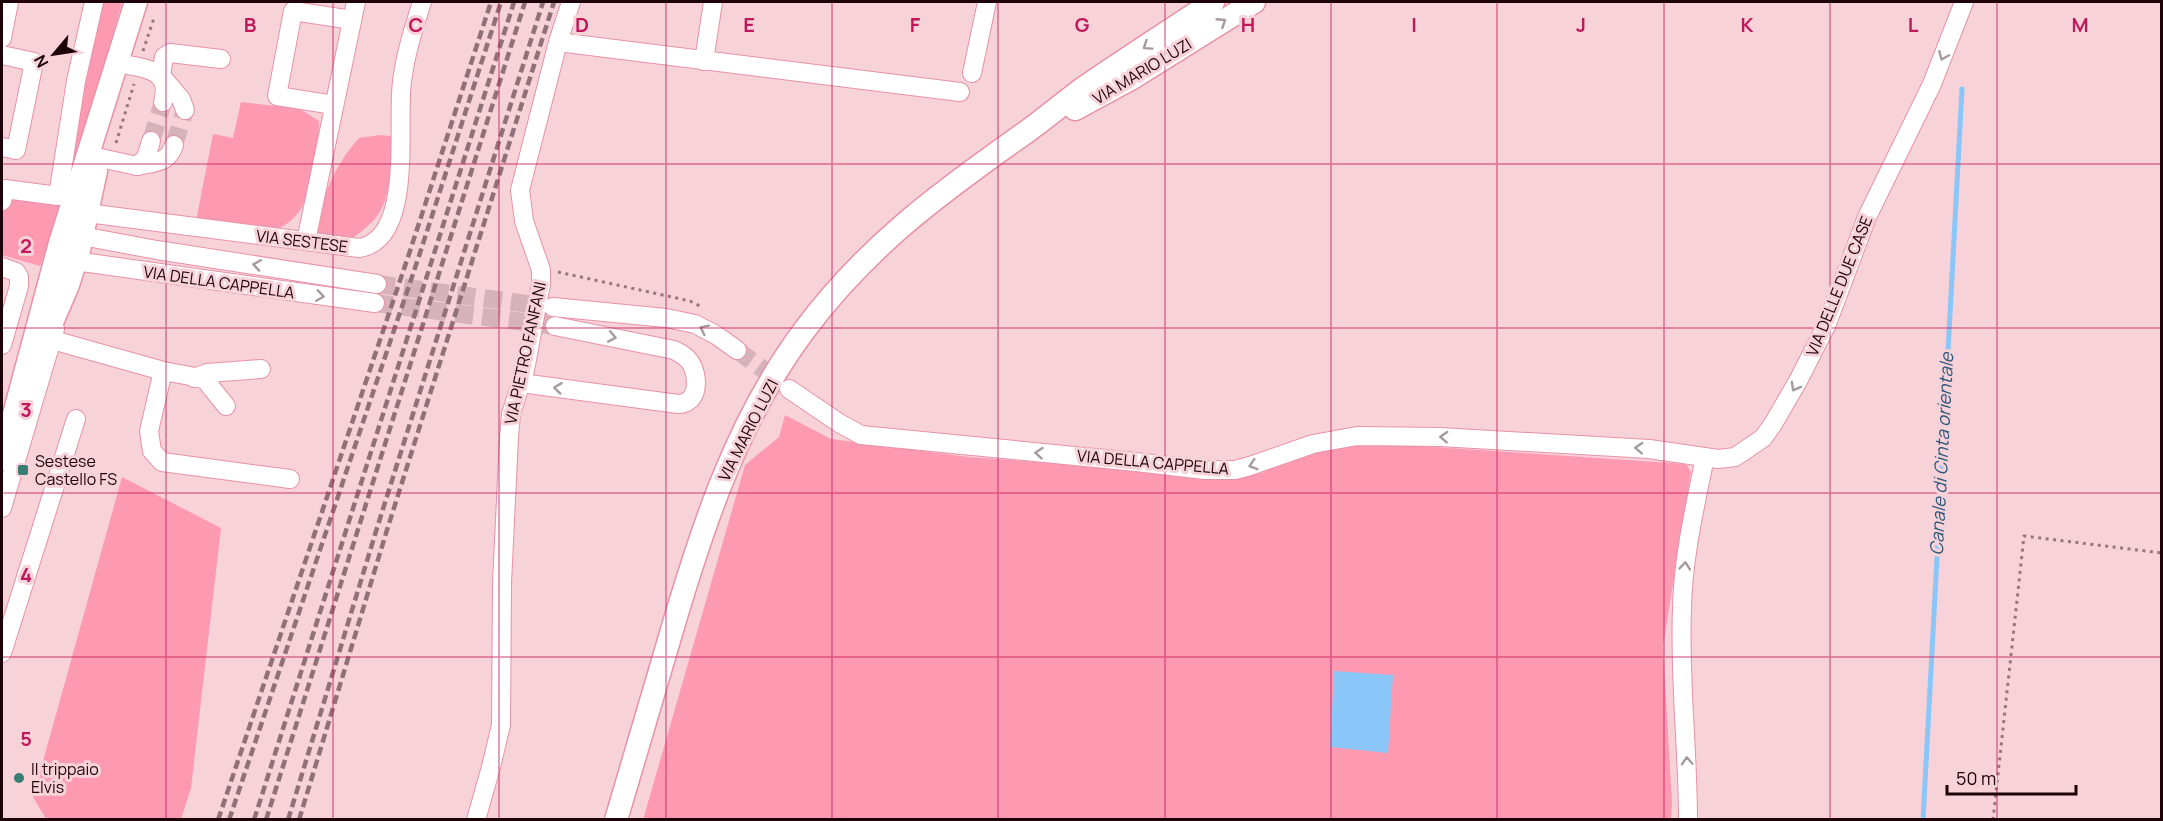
<svg xmlns="http://www.w3.org/2000/svg" width="2163" height="821" font-family="Manrope,sans-serif">
  <rect width="100%" height="100%" fill="#f7d2d9"/>
  <g fill="#fd9ab2">
    <path d="M94,2H122L64,207L40,266L2,255V201L5,189L57,196Z"/>
    <path d="M241,102L300,109L319,121C318,156 315,218 274,230C265,233 210,223 196,221L213,134L233,138Z"/>
    <path d="M380,135L391,136C392,162 392,201 373,221C365,229 356,236 347,242L315,236C320,200 334,166 359,138Z"/>
    <path d="M785,415L831,439L969,457L1241,477L1262,473L1301,453L1362,442L1686,464L1691,472L1663,646L1672,803L1671,819L643,820L745,465L779,437Z"/>
    <path d="M122,477L221,528L191,788L181,819H46L33,797Z"/>
  </g>
  <path fill="#8bc6f8" d="M1334,671L1393,675L1388,753L1330,747Z"/>
  <g fill="none" stroke-linecap="round" stroke-linejoin="round">
    <path stroke="#8bc6f8" stroke-width="5" d="M1923,820L1962,89"/>
    <g stroke="#d6b3ba" stroke-width="18" stroke-dasharray="18 9" stroke-linecap="butt">
      <path d="M151,141L163,102"/>
      <path d="M174,145L185,110"/>
      <path d="M377,284L551,307"/>
      <path d="M375,303L555,326"/>
      <path d="M737,350L783,384"/>
    </g>
    <g stroke="#e792a6" stroke-width="20">
      <g id="minor">
        <path d="M2,38L9,2"/>
        <path d="M558,42L960,92"/>
        <path d="M2,55L34,62L16,150L2,147"/>
        <path d="M704,61L713,2"/>
        <path d="M116,63C142,68 173,68 163,102"/>
        <path d="M972,73L987,2"/>
        <path d="M161,75L164,57L170,53L221,59"/>
        <path d="M163,78L181,99L185,110"/>
        <path d="M334,105L277,96L293,11L352,20"/>
        <path d="M87,155L137,166L146,158L151,141"/>
        <path d="M137,166C154,162 168,164 174,145"/>
        <path d="M2,201L5,189L58,196L76,81L94,2"/>
        <path d="M87,213L359,248C415,240 396,122 402,82C405,55 414,27 422,2"/>
        <path d="M306,241L356,2"/>
        <path d="M77,247L82,236L157,250L377,284"/>
        <path d="M76,251L75,261L375,303"/>
        <path d="M2,267L16,272L19,277V286L2,345"/>
        <path d="M553,307L666,318L695,324L716,335L737,350"/>
        <path d="M35,335L163,371L149,431L152,451L162,462L290,479"/>
        <path d="M163,371L201,378L206,381L226,406"/>
        <path d="M194,378L207,373L261,369"/>
        <path d="M521,383L678,404C700,404 699,375 690,362C686,356 680,353 674,350L555,326"/>
        <path d="M789,389L839,423L861,435L1136,462L1205,470H1235L1250,466L1313,444L1357,436L1440,437L1649,449L1718,459L1735,457L1763,438L1773,424L1798,381L1826,326L1867,217L1932,84L1964,2"/>
        <path d="M2,508L55,329"/>
        <path d="M2,653L76,419"/>
        <path d="M476,820L491,767L501,725L502,583L509,437L511,414L525,370L541,284V270L524,221L520,190L558,42L571,2"/>
        <path d="M1688,820C1688,749 1679,678 1682,608C1683,557 1695,507 1705,457"/>
      </g>
    </g>
    <g stroke="#e792a6" stroke-width="25">
      <g id="major">
        <path d="M1075,109L1134,77L1254,2"/>
        <path d="M47,334L68,285L79,250L96,171"/>
        <path d="M2,459L60,243L136,2"/>
        <path d="M616,820C633,762 650,704 667,647C699,537 734,425 803,332C865,248 937,195 1022,135C1044,120 1064,102 1085,87C1127,58 1171,30 1213,2"/>
      </g>
    </g>
    <g stroke="#96767d" stroke-width="3" stroke-dasharray="3 4.5" stroke-linecap="butt">
      <path d="M143,51L154,18"/>
      <path d="M116,143L134,84"/>
      <path d="M558,272L690,301L700,306"/>
      <path d="M1993,820L2024,536L2162,553"/>
    </g>
    <use href="#minor" stroke="#fff" stroke-width="18"/>
    <use href="#major" stroke="#fff" stroke-width="22"/>
    <g stroke="#917178" stroke-width="4.5" stroke-dasharray="9 4.5" stroke-linecap="butt">
      <path d="M218,820L409,254L491,2"/>
      <path d="M229,820L419,256L501,2"/>
      <path d="M254,820L514,2"/>
      <path d="M266,820L525,2"/>
      <path d="M288,820L377,528L543,2"/>
      <path d="M299,820L387,530L554,2"/>
    </g>
  </g>
  <defs><path id="oneway-chevron" d="M-2-3.5L2.5 0L-2 3.5" fill="none" stroke-width="1.6" stroke-linecap="round" stroke-linejoin="round" transform="scale(1.5)"/></defs>
  <g stroke="#a59a9d">
    <use href="#oneway-chevron" transform="translate(1222 22) rotate(-33)"/>
    <use href="#oneway-chevron" transform="translate(1147 46) rotate(146)"/>
    <use href="#oneway-chevron" transform="translate(1943 56) rotate(113)"/>
    <use href="#oneway-chevron" transform="translate(257 265) rotate(-171)"/>
    <use href="#oneway-chevron" transform="translate(320 296) rotate(8)"/>
    <use href="#oneway-chevron" transform="translate(704 329) rotate(-154)"/>
    <use href="#oneway-chevron" transform="translate(612 337) rotate(11)"/>
    <use href="#oneway-chevron" transform="translate(1795 387) rotate(119)"/>
    <use href="#oneway-chevron" transform="translate(558 388) rotate(-173)"/>
    <use href="#oneway-chevron" transform="translate(1444 437) rotate(-177)"/>
    <use href="#oneway-chevron" transform="translate(1639 448) rotate(-177)"/>
    <use href="#oneway-chevron" transform="translate(1039 453) rotate(-175)"/>
    <use href="#oneway-chevron" transform="translate(1253 465) rotate(163)"/>
    <use href="#oneway-chevron" transform="translate(1685 566) rotate(-85)"/>
    <use href="#oneway-chevron" transform="translate(1687 761) rotate(-93)"/>
  </g>
  <path fill="none" stroke="#c2185b" stroke-width="1.5" stroke-opacity="0.55" d="M166,2V820M333,2V820M499,2V820M666,2V820M832,2V820M998,2V820M1165,2V820M1331,2V820M1497,2V820M1664,2V820M1830,2V820M1997,2V820M2,164H2162M2,328H2162M2,493H2162M2,657H2162"/>
  <g fill="#377d74" stroke="#f7d2d9" stroke-width="2">
    <rect x="17" y="464" width="12" height="12" rx="3"/>
    <circle cx="19" cy="778" r="6"/>
  </g>
  <g text-anchor="middle" stroke-width="6" stroke-linejoin="round" paint-order="stroke">
    <g font-size="16" fill="#1d0209" stroke="#f7d2d9">
      <text transform="translate(1142 71) rotate(-31)" y="6">VIA MARIO LUZI</text>
      <text transform="translate(302 241) rotate(7)" y="6">VIA SESTESE</text>
      <text transform="translate(219 282) rotate(8)" y="6">VIA DELLA CAPPELLA</text>
      <text transform="translate(1839 286) rotate(-68)" y="6">VIA DELLE DUE CASE</text>
      <text transform="translate(525 353) rotate(-78)" y="6">VIA PIETRO FANFANI</text>
      <text transform="translate(748 430) rotate(-63)" y="6">VIA MARIO LUZI</text>
      <text transform="translate(1153 462) rotate(5)" y="6">VIA DELLA CAPPELLA</text>
    </g>
    <g font-size="16" fill="#1d0209" stroke="#f7d2d9" text-anchor="start">
      <text x="35" y="467">Sestese<tspan x="35" dy="18">Castello FS</tspan></text>
      <text x="31" y="775">Il trippaio<tspan x="31" dy="18">Elvis</tspan></text>
    </g>
    <g font-size="18" font-style="italic" fill="#2a5678" stroke="#f7d2d9">
      <text transform="translate(1942 454) rotate(-87)" y="6">Canale di Cinta orientale</text>
    </g>
  </g>
  <g font-size="20" text-anchor="middle" font-weight="bold" fill="#c2185b" stroke="#f7d2d9" stroke-width="6" stroke-linejoin="round" paint-order="stroke">
    <text x="250" y="32">B</text>
    <text x="416" y="32">C</text>
    <text x="582" y="32">D</text>
    <text x="749" y="32">E</text>
    <text x="915" y="32">F</text>
    <text x="1082" y="32">G</text>
    <text x="1248" y="32">H</text>
    <text x="1414" y="32">I</text>
    <text x="1581" y="32">J</text>
    <text x="1747" y="32">K</text>
    <text x="1913" y="32">L</text>
    <text x="2080" y="32">M</text>
    <text x="26" y="253">2</text>
    <text x="26" y="417">3</text>
    <text x="26" y="582">4</text>
    <text x="26" y="746">5</text>
  </g>
  <rect width="2163" height="821" fill="none" stroke="#1d0209" stroke-width="6"/>
  <g transform="translate(54 54) rotate(241)" stroke="#f7d2d9" stroke-width="4.5" paint-order="stroke">
  <path d="M0-4.5L10 22L0 15L-10 22Z" fill="#1d0209"/>
  <text y="-9" font-size="16" font-weight="bold" text-anchor="middle" fill="#1d0209">N</text>
  </g>
  <path d="M1947 785v9h129v-9" fill="none" stroke="#1d0209" stroke-width="3"/>
  <text x="1956" y="785" font-size="18" fill="#1d0209" stroke="#f7d2d9" stroke-width="4.5" paint-order="stroke">50 m</text>
</svg>
